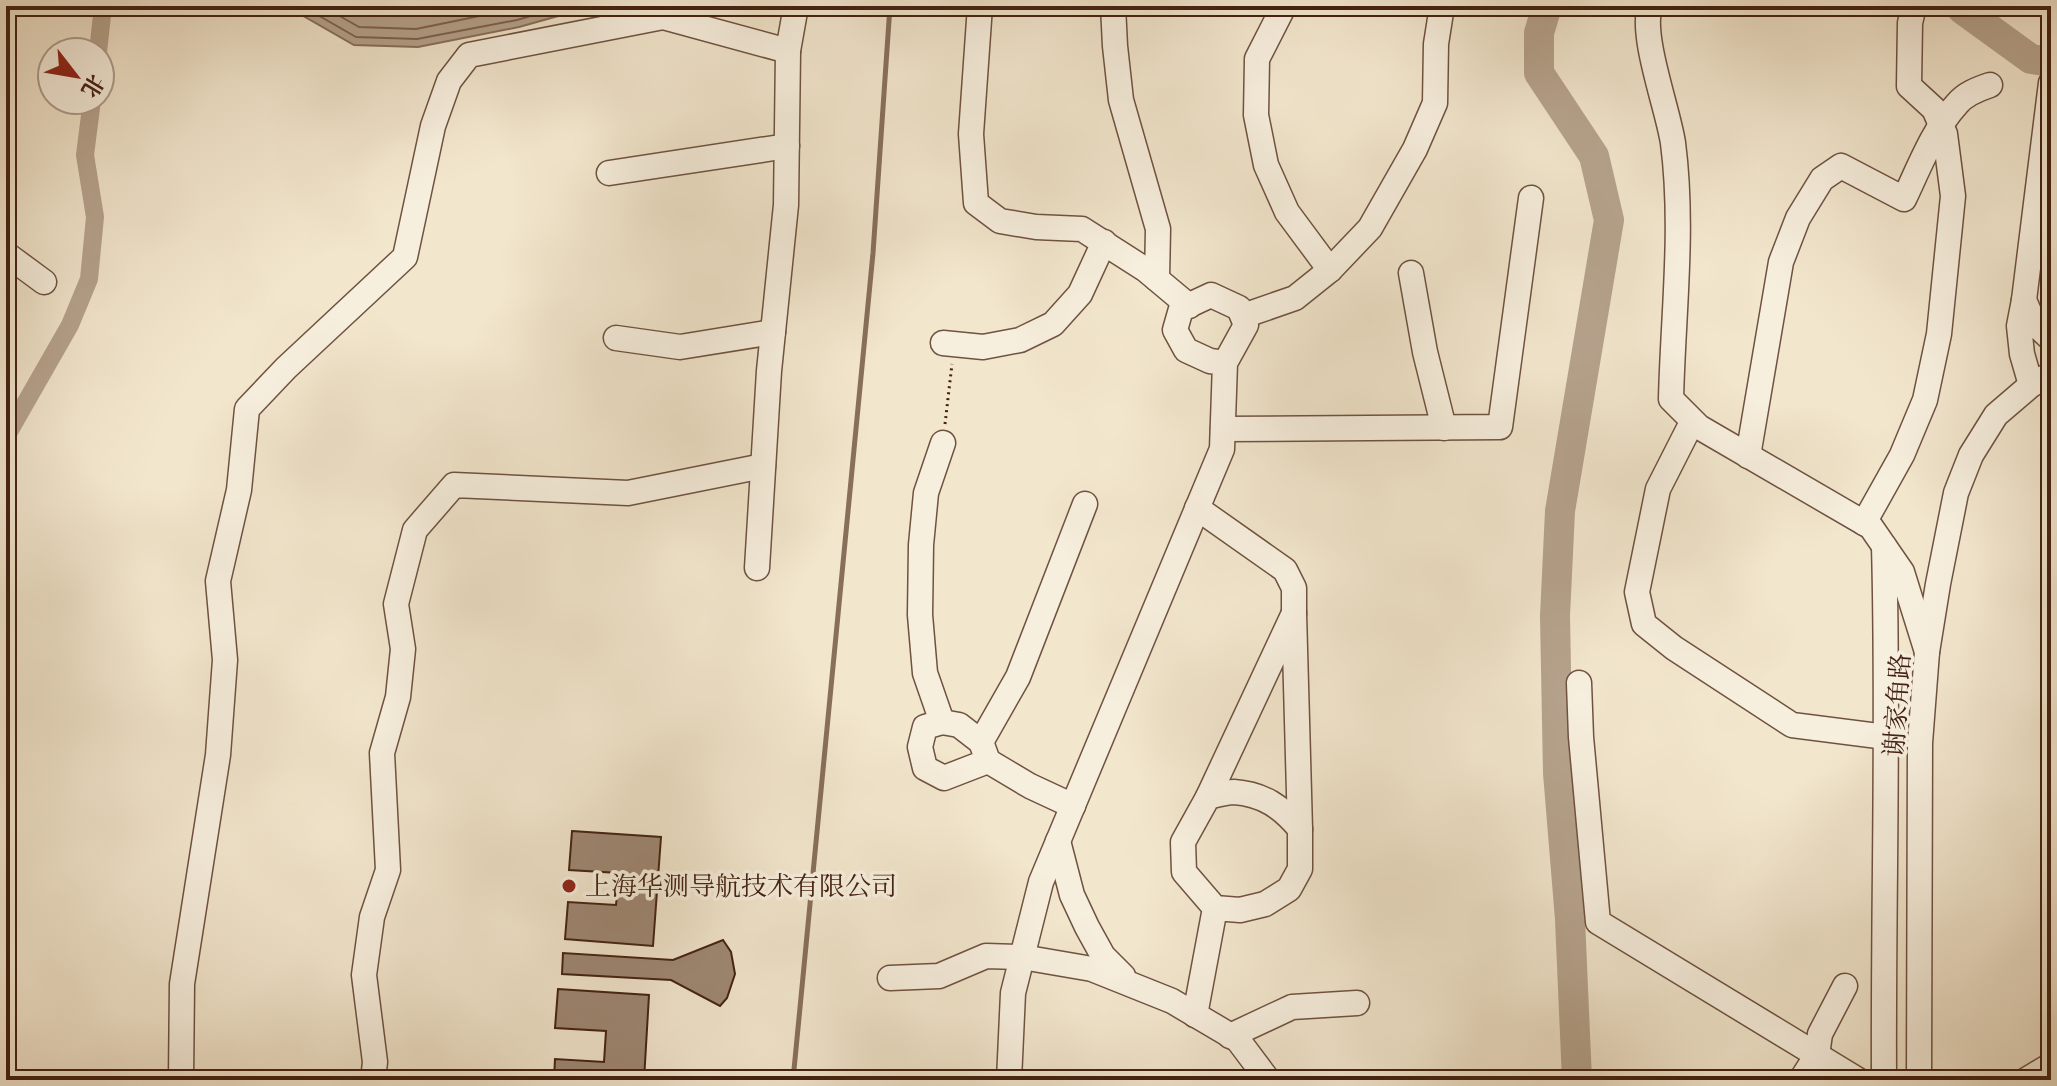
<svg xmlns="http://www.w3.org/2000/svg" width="2057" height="1086" font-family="'Libre Bodoni','Noto Serif SC',serif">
  <rect width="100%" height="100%" fill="#f2e6cd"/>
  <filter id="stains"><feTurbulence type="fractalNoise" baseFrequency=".0025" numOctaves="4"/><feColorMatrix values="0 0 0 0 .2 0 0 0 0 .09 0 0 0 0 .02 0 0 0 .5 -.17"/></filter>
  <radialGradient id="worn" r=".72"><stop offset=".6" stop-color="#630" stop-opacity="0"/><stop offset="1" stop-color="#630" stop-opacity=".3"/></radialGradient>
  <path fill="#b6a38d" stroke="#886f5c" stroke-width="2" d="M286,6H594L519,27L418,47L354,45Z"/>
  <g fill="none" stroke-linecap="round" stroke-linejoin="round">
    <g stroke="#7c6250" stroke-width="2">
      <path d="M302,6L356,37L417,39L517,20L565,6"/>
      <path d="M322,6L359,27L416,29L528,6"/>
      <path d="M346,6L363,15L415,16L471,6"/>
    </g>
    <path stroke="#886f5c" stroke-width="5" d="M793,1080L873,253L890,6"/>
    <g stroke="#b6a38d" stroke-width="18">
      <path d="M98,52L103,6"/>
      <path d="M6,437L70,325L89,279L95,217L85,155L92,100"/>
    </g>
    <g stroke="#b6a38d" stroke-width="30">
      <path d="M1547,6L1539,33V73L1594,156L1609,220L1560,511L1555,616L1558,773L1570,919L1577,1080"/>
      <path d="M1961,6L1962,9L2031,59L2051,62"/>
    </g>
  </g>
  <g fill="#9e8773" stroke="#432112" stroke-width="2">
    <path d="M572,831L661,837L653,946L565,939L568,902L616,905L619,873L569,870Z"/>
    <path d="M723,940L731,952L735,974L727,998L720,1006L671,980L562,974L563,953L673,960Z"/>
    <path d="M558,989L649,995L644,1080H554L555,1059L604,1062L606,1031L555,1028Z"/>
  </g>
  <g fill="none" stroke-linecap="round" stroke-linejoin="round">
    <g stroke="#6f5241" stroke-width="27">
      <g id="minor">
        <path d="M980,6L971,134L976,203L1000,221L1036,227L1082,229L1146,270L1189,306"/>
        <path d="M1113,6L1115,46L1121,100L1158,229L1157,279"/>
        <path d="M1284,6L1257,59L1256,115L1266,165L1287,212L1330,270"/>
        <path d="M1650,6C1640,36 1668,109 1673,143C1684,228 1673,314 1671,399L1699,427L1871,527L1902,572L1927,652"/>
        <path d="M788,51L796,6"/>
        <path d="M609,173L787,146"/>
        <path d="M6,254L44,282"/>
        <path d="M1411,273L1425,352L1444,428"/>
        <path d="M2024,300L2051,83"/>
        <path d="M1243,316L1295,298L1330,270L1370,228L1415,149L1435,103L1436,44L1442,6"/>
        <path d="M616,338L680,347L773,332"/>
        <path d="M943,343L983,347L1020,340L1053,324L1080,294L1104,242"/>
        <path d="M2031,385L2022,354L2019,326L2024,300L2034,323L2051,339"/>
        <path d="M1223,429L1500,427L1531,198"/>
        <path d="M1688,430L1658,489L1637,592L1644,624L1674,648L1792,725L1886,737"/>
        <path d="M1748,456L1781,262L1798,218L1822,179L1841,166L1904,199C1919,168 1933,130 1957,104C1965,94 1978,89 1990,85"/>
        <path d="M1197,508L1285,570L1294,588V613"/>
        <path d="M1864,523L1902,455L1925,400L1939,334L1953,196L1945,134L1934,109L1909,86L1910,23L1914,6"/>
        <path d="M1579,683L1581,737L1598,922L1858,1080"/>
        <path d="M942,722L925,673L920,615L921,545L926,493L943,443"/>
        <path d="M981,742L1018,677L1085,504"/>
        <path d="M988,761L944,778L925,768L920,747L925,727L942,722L959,725L981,742L988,761L1030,786L1073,806"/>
        <path d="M1208,797L1294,613L1300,829"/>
        <path d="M1058,841L1072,895L1087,927L1103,956L1123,976"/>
        <path d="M890,978L939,976L986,956L1022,957L1092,969L1172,1001L1238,1040L1265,1076L1266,1080"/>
        <path d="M1195,1015L1215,908L1184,872L1183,842L1208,797C1216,795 1226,792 1234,792C1263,794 1282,807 1300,829V869L1289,889L1265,904L1240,910L1215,908"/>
        <path d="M1230,1036L1292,1007L1357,1003"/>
        <path d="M181,1080L182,984L218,755L225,660L218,581L239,490L247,409L286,368L405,257L433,126L449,81L469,55L663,17L788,51L786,205L769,371L757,568"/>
        <path d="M373,1080L375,1062L364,975L372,917L388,870L382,753L398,697L403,649L396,604L415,530L454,485L628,493L763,466"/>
        <path d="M1009,1080L1013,993L1041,882L1222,449L1225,363L1246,325L1239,308L1211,295L1181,309L1175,330L1186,350L1210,361L1225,363"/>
        <path d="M1801,1080L1817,1055L1820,1034L1845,986"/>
        <path d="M1884,1080C1883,902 1889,724 1884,546"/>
        <path d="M1919,1080L1920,743L1927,652L1938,584L1956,493L1971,455L1996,415L2031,385L2051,374"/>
        <path d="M2026,1080L2051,1065"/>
      </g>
    </g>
    <path stroke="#432112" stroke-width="3" stroke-dasharray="2 4" stroke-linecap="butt" d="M945,424L952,364"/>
    <use href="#minor" stroke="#f7efde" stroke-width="24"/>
  </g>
  <circle fill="#8f2418" stroke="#f7efde" stroke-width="3" cx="569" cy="886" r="8"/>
  <g text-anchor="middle" stroke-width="7" stroke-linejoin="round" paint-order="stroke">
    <g font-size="26" fill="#432112" stroke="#f7efde">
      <text transform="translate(1897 705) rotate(-86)" y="9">谢家角路</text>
    </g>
    <g font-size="26" fill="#432112" stroke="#f7efde" text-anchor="start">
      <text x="585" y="895">上海华测导航技术有限公司</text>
    </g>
  </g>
  <rect width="2057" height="1086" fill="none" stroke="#f2e6cd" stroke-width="32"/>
  <rect x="8" y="8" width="2041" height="1070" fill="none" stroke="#432112" stroke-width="4"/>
  <rect x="16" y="16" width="2025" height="1054" fill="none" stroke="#432112" stroke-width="2"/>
  <g transform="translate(76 76) rotate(121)"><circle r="38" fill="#f7efde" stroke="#af9d8c" stroke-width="2"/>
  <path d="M0-6L14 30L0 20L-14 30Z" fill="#8f2418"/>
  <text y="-12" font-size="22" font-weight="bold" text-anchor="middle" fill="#432112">北</text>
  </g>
  <rect width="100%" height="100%" filter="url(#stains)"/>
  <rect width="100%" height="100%" fill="url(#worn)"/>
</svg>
